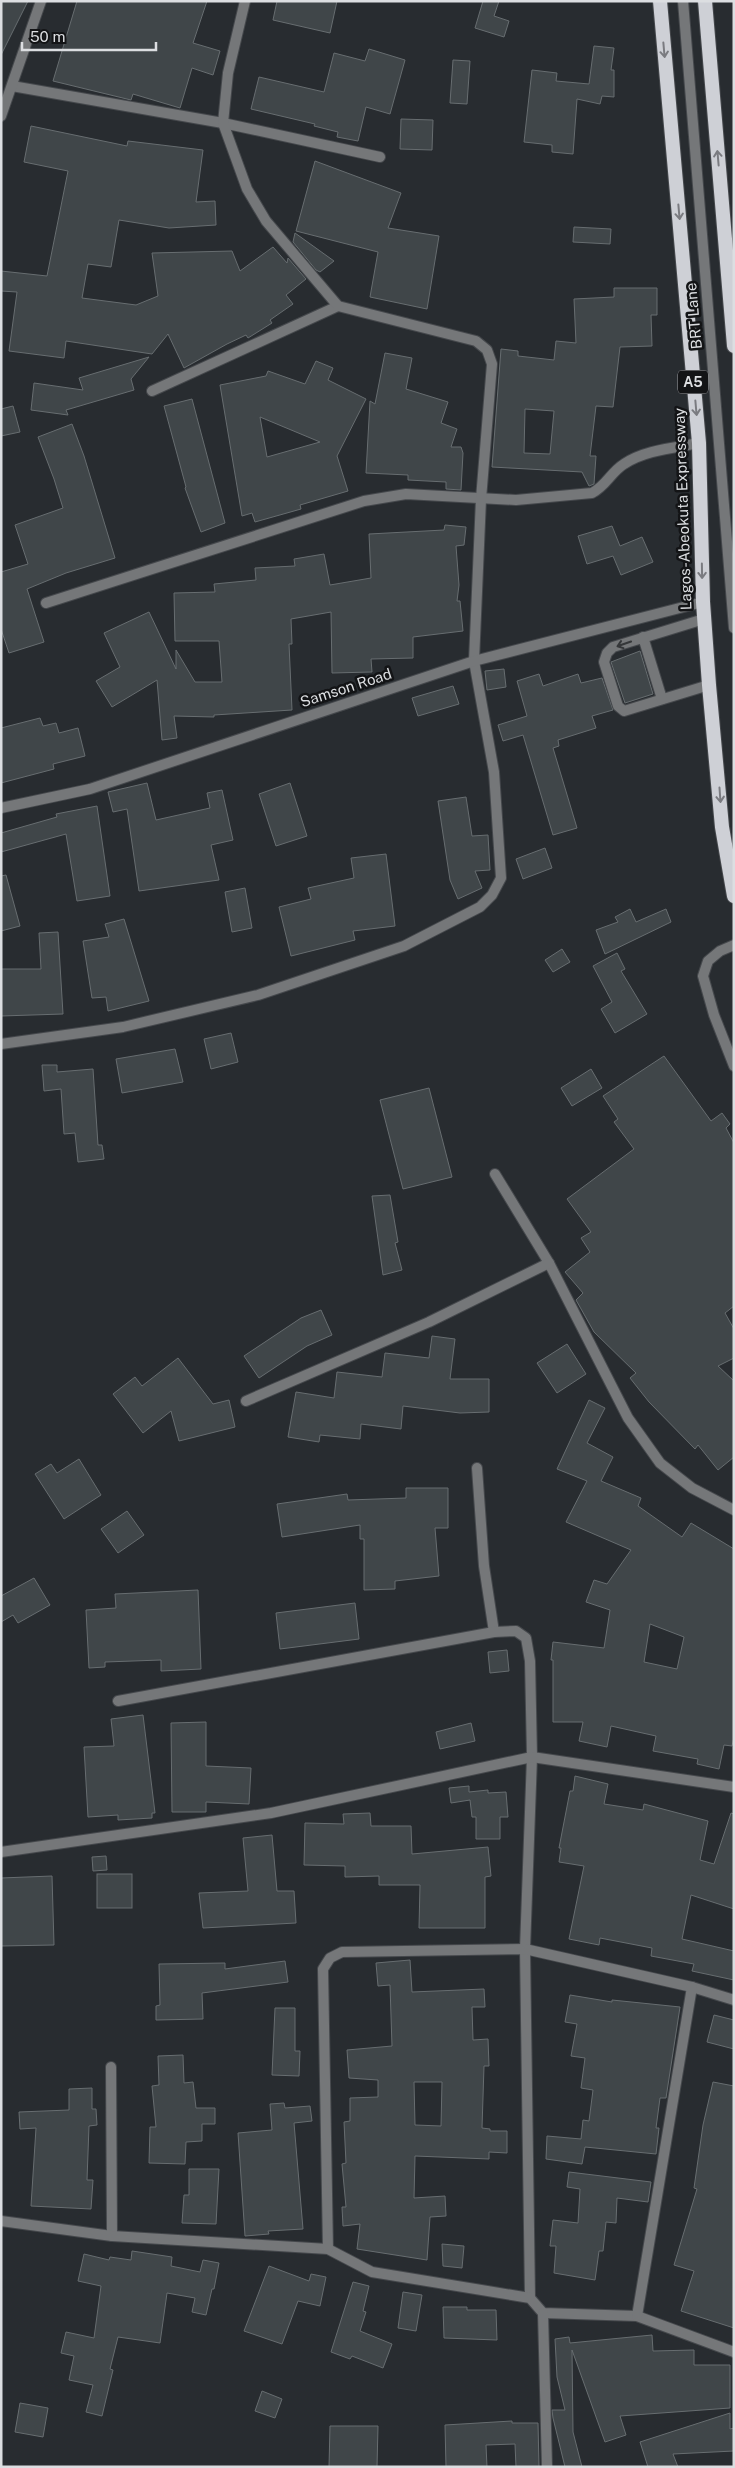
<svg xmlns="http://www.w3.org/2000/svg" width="735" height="2468" font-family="'Public Sans',sans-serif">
  <rect width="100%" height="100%" fill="#282c30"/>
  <g fill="#404649" stroke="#676d70" fill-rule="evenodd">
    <path d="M1,1H28L1,55Z"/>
    <path d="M77,1H207L193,43L220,51L213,75L192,68L180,108L133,94L131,100L53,81Z"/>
    <path d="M277,1H337L330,33L273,20Z"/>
    <path d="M483,1H499L494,16L509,21L504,37L475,28Z"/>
    <path d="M594,46L614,48L611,70H614V97L602,96L600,104L577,99L573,154L552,152V145L524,142L532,70L557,73L556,81L589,84Z"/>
    <path d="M369,49L405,60L390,114L366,107L358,141L337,137L338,132L314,126L315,124L251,109L259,77L324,92L334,53L365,61Z"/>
    <path d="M453,60L470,61L467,104L450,103Z"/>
    <path d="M401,119L433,120L432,150L400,149Z"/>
    <path d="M31,126L127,146L128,141L203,150L196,202L215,201L216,225L169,228L119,220L111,267L88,264L82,298L136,305L158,296L152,253L232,251L240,271L273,247L287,263L288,258L306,279L286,295L293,304L270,320L272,323L248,338L246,335L227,344L184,368L168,334L152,354L66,341L64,358L9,351L17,292L1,291V271L47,276L68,171L24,162Z"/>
    <path d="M315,161L401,193L388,228L439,236L427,309L370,297L378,252L296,231Z"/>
    <path d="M574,227L611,229L610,244L573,242Z"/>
    <path d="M295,233L334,261L320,272L316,270L293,242Z"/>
    <path d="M614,288H657V315H651L652,346L620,347L613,407L596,406L590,456H596L594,484L589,486L582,472L492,467L501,349L518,351V356L554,360L556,341L576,343L574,299L614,297ZM525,409L554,411L550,454L524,453Z"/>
    <path d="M385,353L412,358L406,389L448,402L441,423L457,429L451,447H461L463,453L461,490L446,489V482L408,480V475L366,473L370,401L375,404Z"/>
    <path d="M149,357L131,379L134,390L66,410L68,415L31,410L34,383L83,390L79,378Z"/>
    <path d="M316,361L333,368L328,380L366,399L337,456L348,491L300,505L301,509L255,522L252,513L242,516L220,385L266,376L268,371L305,384ZM260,417L320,442L267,457Z"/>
    <path d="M192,399L225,523L201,532L185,488L186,487L164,406Z"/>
    <path d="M13,406L20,432L1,436V409Z"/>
    <path d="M72,424L84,456L115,558L66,573L27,589L44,642L9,653L1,629V572L28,564L15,525L63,508L54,479L38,437Z"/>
    <path d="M445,525L466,527L464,545L456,546L459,585L457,601H460L463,631L413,637V658L371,659L372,672L332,673L331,612L291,619L292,644H289L292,710L214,715V717L174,716L177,738L162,740L157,680L112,707L96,681L120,667L104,633L149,612L176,669V650L195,682H222L219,641H175L174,593L215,592L214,584L256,580L255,568L295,566L294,559L324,554L330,585L371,578L369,534L444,530Z"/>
    <path d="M612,526L620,546L642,537L653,562L621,575L613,556L587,564L578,536Z"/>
    <path d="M640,651L653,694L625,703L611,662Z"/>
    <path d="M504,669L506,687L487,690L485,671Z"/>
    <path d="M539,674L543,686L578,674L581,683L602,678L613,710L592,716L596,728L558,740L559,746L553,748L577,828L553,835L523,735L503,741L498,725L527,716L517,681Z"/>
    <path d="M453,686L459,704L418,716L412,698Z"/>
    <path d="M40,718L43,726L56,723L59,733L78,728L85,756L53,764L54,769L1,783V728Z"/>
    <path d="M147,783L156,820L210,808L207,793L222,790L233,840L211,845L219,880L139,891L127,809L113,812L108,792Z"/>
    <path d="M290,783L307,836L276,846L259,794Z"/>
    <path d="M466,797L472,836L488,835L490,870L475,871L482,888L458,899L450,880L438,801Z"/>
    <path d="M97,806L110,896L77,901L66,834L1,852V833L57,817L56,814Z"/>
    <path d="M545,848L552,868L523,879L516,859Z"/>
    <path d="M386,854L395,926L353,931L355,940L291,956L279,907L311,899L308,888L354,878L351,858Z"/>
    <path d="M6,875L20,926L1,931V876Z"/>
    <path d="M245,888L252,928L232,932L225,892Z"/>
    <path d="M630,909L636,922L666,909L671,922L605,954L596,930L618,922L615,917Z"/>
    <path d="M124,919L149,1001L108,1011L106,997L92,998L83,941L109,937L105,924Z"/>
    <path d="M58,932L63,1014L1,1016V969H41L39,933Z"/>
    <path d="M562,949L570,962L553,972L545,960Z"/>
    <path d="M617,953L625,969L621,971L647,1014L615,1033L601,1009L612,1002L593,966Z"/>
    <path d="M231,1033L238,1062L211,1069L204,1039Z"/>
    <path d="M175,1049L183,1082L122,1093L116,1059Z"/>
    <path d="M664,1056L711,1121L722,1113L730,1124L726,1128L734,1143V1306L725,1313L734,1329V1358L718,1366L734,1381V1457L718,1470L698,1445L695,1449L649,1402L630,1378L636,1373L594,1332L576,1300L583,1293L565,1272L590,1252L581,1238L591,1232L567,1199L634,1149L614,1122L618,1119L603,1096Z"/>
    <path d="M42,1065H57V1072L93,1069L98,1145H102L104,1159L78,1162L75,1133L64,1134L61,1089L44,1091Z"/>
    <path d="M591,1069L602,1088L572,1106L561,1088Z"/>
    <path d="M429,1088L452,1177L403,1189L380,1100Z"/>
    <path d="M390,1195L398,1242L395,1243L402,1270L383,1275L372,1196Z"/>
    <path d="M321,1310L332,1335L307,1346L259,1378L244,1356L301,1318Z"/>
    <path d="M432,1336L455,1339L450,1379H489V1412L460,1413L403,1406L401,1429L361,1424L360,1439L320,1435L319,1442L288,1437L296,1392L334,1398L337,1372L382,1377L385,1353L429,1358Z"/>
    <path d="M567,1344L586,1374L557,1393L537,1363Z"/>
    <path d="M178,1358L213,1404L229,1400L235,1427L179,1441L171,1411L143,1433L113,1394L135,1377L142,1386Z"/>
    <path d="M589,1400L605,1408L587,1443L613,1457L601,1481L641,1498L638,1506L682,1537L691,1523L734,1549V1737L732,1746L724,1745L719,1769L697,1764L698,1759L653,1751L656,1736L611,1726L607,1747L579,1741L583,1722H553V1660H551L553,1642L604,1648L610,1610L586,1602L594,1580L607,1584L631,1550L566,1522L587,1481L557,1469ZM650,1624L684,1637L677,1669L644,1662Z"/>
    <path d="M79,1459L101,1495L64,1519L35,1474L51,1464L57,1473Z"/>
    <path d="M406,1488H448V1528H435L439,1576L395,1581V1589L364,1590V1539H360V1525L282,1537L277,1504L347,1494L348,1500L406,1498Z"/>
    <path d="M127,1511L144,1535L118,1553L101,1529Z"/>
    <path d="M34,1578L50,1605L18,1623L13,1615L1,1622V1596Z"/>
    <path d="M198,1590L201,1669L161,1671V1660L105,1662V1667L89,1668L86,1610L116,1608L115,1594Z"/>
    <path d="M355,1603L359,1639L280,1649L276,1613Z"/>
    <path d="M507,1650L509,1671L490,1673L488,1652Z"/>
    <path d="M143,1715L155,1813H152V1818L118,1820V1815L88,1817L84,1747L114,1746L111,1719Z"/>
    <path d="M206,1722V1766L251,1768L249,1804L206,1802V1812H172L171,1723Z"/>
    <path d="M471,1723L475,1741L440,1749L436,1732Z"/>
    <path d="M575,1776L608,1784L604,1804L643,1810L644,1804L708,1821L700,1860L714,1864L731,1813L734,1814V1909L691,1895L682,1939L734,1951V1980L692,1971L694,1964L651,1956L652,1948L600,1938L599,1945L569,1939L584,1866L559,1862L561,1848H559L570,1791H573Z"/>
    <path d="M469,1786V1792L488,1790V1793L506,1792L508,1817H500V1839H476V1817H472L470,1800L451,1803L449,1788Z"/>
    <path d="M370,1813L371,1826H411L412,1854L488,1847L491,1876L485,1877V1928H419L420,1885H379V1876L345,1877V1866L304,1865L305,1823L344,1824L343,1814Z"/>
    <path d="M272,1835L277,1891H294L296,1923L203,1928L199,1893L248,1891L243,1838Z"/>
    <path d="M106,1856L107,1870L93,1871L92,1857Z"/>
    <rect x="97" y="1874" width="35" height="34"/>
    <path d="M52,1876L54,1945L1,1946V1878Z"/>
    <path d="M410,1960L412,1992L484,1989L485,2007H472L473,2040L488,2039L489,2066H484L482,2128L490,2129V2131H507V2153L489,2152V2159L415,2156L414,2198L445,2196L446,2216L430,2217L427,2260L357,2249L360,2224L343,2226L342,2207H346L342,2164L346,2163L344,2122L350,2121V2098L378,2097V2080L349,2078L347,2050L392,2046L390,1985L378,1986L376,1963ZM414,2082H442L441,2126L415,2125Z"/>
    <path d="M285,1961L288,1982L202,1993L203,2019L156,2020V2006L160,2005L159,1964L225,1963V1969Z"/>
    <path d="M570,1995L612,2002V2000L680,2007L666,2098H660L656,2128H659L656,2154L585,2147L582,2164L546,2159L547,2136L581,2139L583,2120L589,2121L593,2090L581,2088L585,2058L571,2056L577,2024L565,2022Z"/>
    <path d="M275,2008H295V2051H300L299,2076L272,2075Z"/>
    <path d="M714,2015L734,2020V2049L707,2042Z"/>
    <path d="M183,2055L184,2083L193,2082L196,2108H215V2124H202V2141L186,2142L185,2164L149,2163L150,2127H156L152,2086L159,2085L158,2056Z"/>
    <path d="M713,2082L734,2086V2328L681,2311L694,2271L674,2265L697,2189L694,2188L703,2125Z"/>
    <path d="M92,2088V2109H96L97,2125L89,2126L87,2180H93L91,2209L31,2206L36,2128L20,2129L19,2112L69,2110V2089Z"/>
    <path d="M284,2103L285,2108L310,2106L312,2121L294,2123L303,2229L268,2231L269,2234L245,2236L238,2133L272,2130L270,2104Z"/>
    <path d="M189,2169H219L216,2224L182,2223L184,2195H189Z"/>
    <path d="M569,2172L651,2182L648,2202L617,2198L616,2223L606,2222L603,2251H599L595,2280L554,2273L556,2246H550L553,2220L578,2223L580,2189L567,2187Z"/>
    <path d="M442,2244L464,2246L462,2268L443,2266Z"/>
    <path d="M132,2251L172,2257L171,2266L200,2272L203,2260L219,2263L214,2289H212L206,2315L192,2312L195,2298L167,2293L160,2343L118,2337L110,2369L113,2370L102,2416L86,2412L93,2385L69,2380L74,2356L61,2353L66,2332L94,2338L101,2286L78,2281L84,2254L109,2260L110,2257L131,2260Z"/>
    <path d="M269,2266L309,2281L311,2274L326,2277L320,2306L298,2301L282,2344L244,2331Z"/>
    <path d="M353,2282L369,2286L363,2311L366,2312L360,2331L392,2344L383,2368L352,2356L350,2359L331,2352Z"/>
    <path d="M403,2292L422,2295L416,2331L398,2328Z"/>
    <path d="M443,2307H467V2310H496L497,2340L444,2338Z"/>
    <path d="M652,2335L653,2351L694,2350V2365H730V2408L620,2416L626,2435L605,2442L572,2350L573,2432L582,2467H565L553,2418L552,2410H565L557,2377L555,2339L569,2337L570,2343Z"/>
    <path d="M262,2391L282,2399L275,2418L255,2411Z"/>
    <path d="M20,2403L48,2408L43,2437L15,2432Z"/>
    <path d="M730,2413V2429L734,2428V2451L673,2454L678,2467H648L640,2442Z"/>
    <path d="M512,2421V2423H538L539,2467H516L515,2444L486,2445L487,2467H446L445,2425Z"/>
    <path d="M330,2426H378L377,2467H329Z"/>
  </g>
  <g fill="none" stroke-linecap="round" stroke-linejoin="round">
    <g stroke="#45484c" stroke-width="12">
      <g id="service">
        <path d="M683,1L734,628"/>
        <path d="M704,619L613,647L607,653L604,662L618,706L624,711L709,685"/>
        <path d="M643,637L662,699"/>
      </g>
    </g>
    <g stroke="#45484c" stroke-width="12">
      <g id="minor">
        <path d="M12,86L223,123L380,157"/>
        <path d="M1,116L41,1"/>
        <path d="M152,391L338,306"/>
        <path d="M46,603L364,501L406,494L516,500L592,493C606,486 611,472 624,464C645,450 674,448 699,443"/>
        <path d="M734,945L720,951L708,961L703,976L714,1015L734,1066"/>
        <path d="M1,1044L123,1027L258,995L404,946L480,907L492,895L501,878L494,772L474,661L481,499L492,364L487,350L476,341L338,306L266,221L247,189L223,123L228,73L245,1"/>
        <path d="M495,1174L549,1263L628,1418L660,1463L692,1488L734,1510"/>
        <path d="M246,1401L429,1322L549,1263"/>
        <path d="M477,1468L484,1566L494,1632"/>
        <path d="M118,1701L494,1632L516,1631L526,1638L530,1661L532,1757L525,1949L530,2298"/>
        <path d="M1,1852L271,1813L532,1757L734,1787"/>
        <path d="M111,2067L112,2236"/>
        <path d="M1,2221L112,2236L328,2249L372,2272L530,2298L543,2313L637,2316L734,2352"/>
        <path d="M328,2249L323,1969L330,1958L342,1952L525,1949L692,1987L734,2000"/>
        <path d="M543,2313L547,2467"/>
        <path d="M637,2316L692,1987"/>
      </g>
    </g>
    <g stroke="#45484c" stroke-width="12">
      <path id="tertiary" d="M1,808L90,789L474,661L703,602"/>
    </g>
    <g stroke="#45484c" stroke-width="16">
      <g id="trunk">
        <path d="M660,1L699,443L703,602L709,685L722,827L734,896"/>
        <path d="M705,1L734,346"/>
      </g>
    </g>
    <use href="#service" stroke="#757779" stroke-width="10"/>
    <use href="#minor" stroke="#757779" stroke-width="10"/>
    <use href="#tertiary" stroke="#757779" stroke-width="10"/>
    <use href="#trunk" stroke="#ced0d6" stroke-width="14"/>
  </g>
  <defs><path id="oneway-shaft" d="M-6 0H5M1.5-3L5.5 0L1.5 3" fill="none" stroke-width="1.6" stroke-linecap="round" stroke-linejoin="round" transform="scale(1.25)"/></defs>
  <g stroke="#7a7b80">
    <use href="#oneway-shaft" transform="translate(664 50) rotate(85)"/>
    <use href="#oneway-shaft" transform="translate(718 158) rotate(-95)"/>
    <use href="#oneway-shaft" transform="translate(679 212) rotate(85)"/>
    <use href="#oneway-shaft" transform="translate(696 408) rotate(85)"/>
    <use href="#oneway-shaft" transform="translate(702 571) rotate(89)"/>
    <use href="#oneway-shaft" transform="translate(720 795) rotate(86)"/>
  </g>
  <use stroke="#353739" href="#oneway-shaft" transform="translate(624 644) rotate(161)"/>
  <g text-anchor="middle" stroke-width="5" stroke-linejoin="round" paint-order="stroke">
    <rect fill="#131416" stroke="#a0a1a4" stroke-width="1" x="678" y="370.5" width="30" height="23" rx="4"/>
    <g font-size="14" font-weight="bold" fill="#dcdee1">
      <text x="693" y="387">A5</text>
    </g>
    <g font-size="15" fill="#dcdee1" stroke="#131416">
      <text transform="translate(694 316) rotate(-95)" y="5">BRT Lane</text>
      <text transform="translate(683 509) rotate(-92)" y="5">Lagos-Abeokuta Expressway</text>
      <text transform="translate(346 688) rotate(-18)" y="5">Samson Road</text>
    </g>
  </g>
  <rect width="735" height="2468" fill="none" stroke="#dcdee1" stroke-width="5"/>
  <path d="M22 42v8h134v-8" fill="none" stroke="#dcdee1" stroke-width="2.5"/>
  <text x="30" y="42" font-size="15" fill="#dcdee1" stroke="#131416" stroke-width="4" paint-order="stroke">50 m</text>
</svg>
